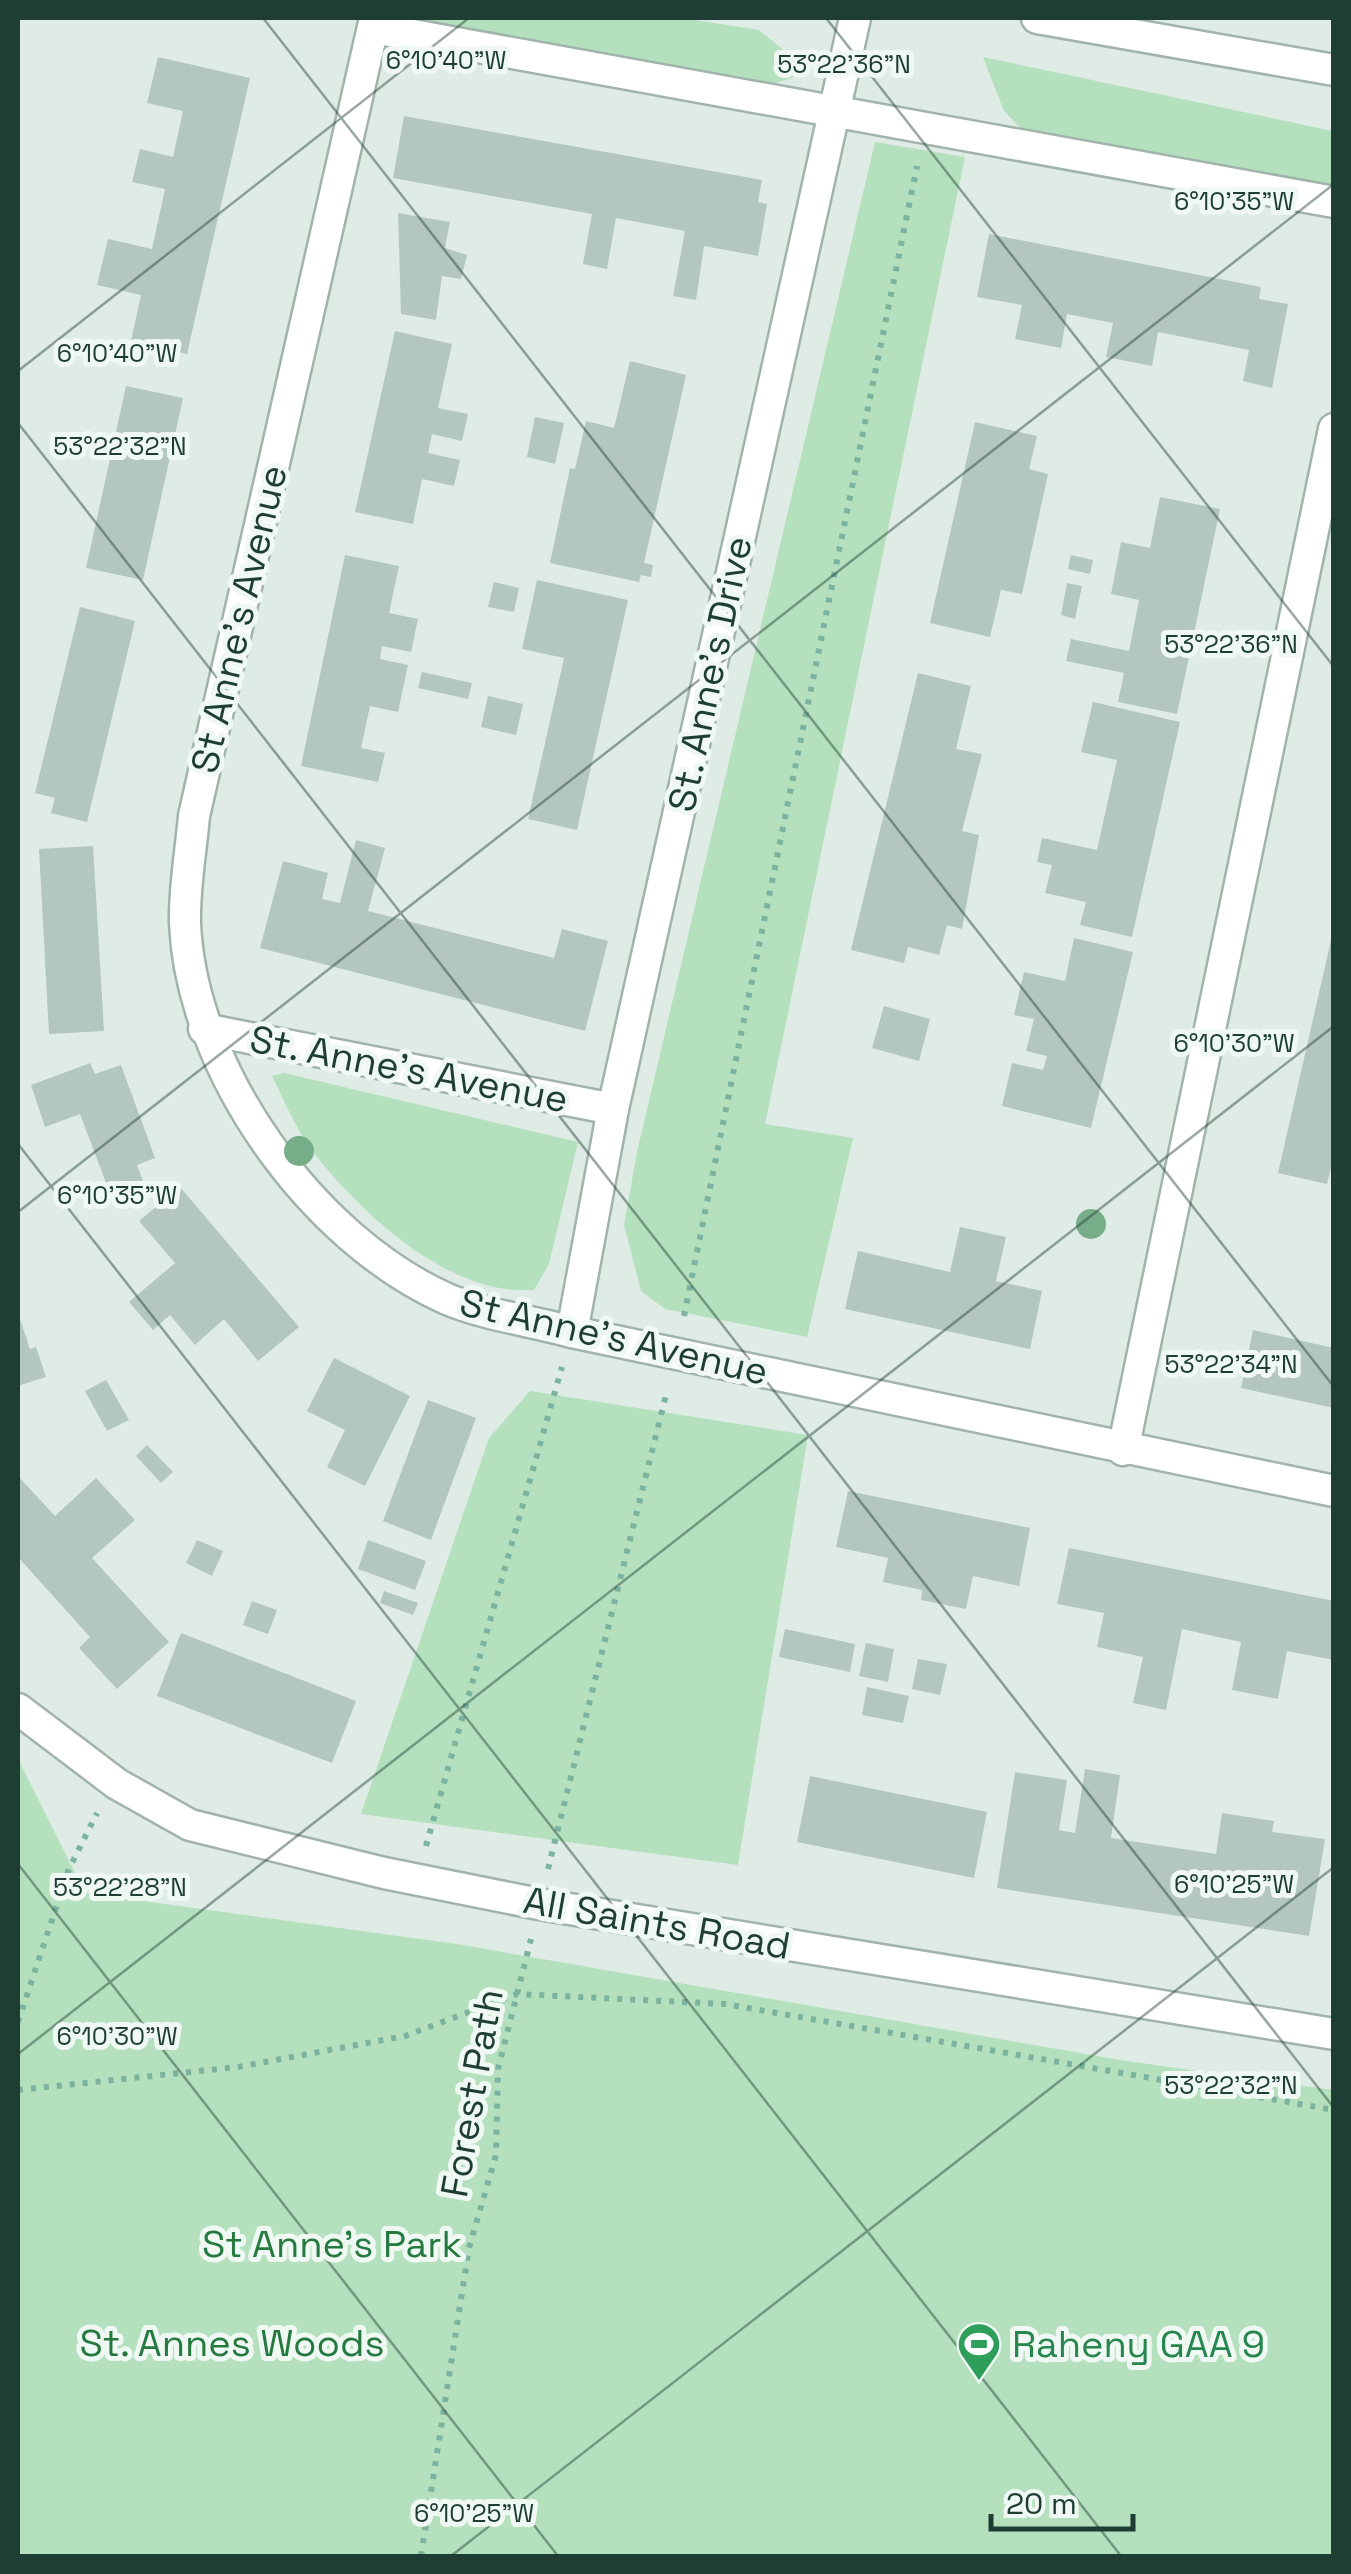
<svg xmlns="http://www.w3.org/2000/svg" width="1351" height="2574" font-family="'Space Grotesk',sans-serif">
  <rect width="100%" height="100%" fill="#dfece5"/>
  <g fill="#b5e0bd">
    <path d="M420,18H682L759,30L786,52L794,77L773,84L426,25Z"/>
    <path d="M983,57L1333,131V189L1028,136L1004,111Z"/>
    <path d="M875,142L965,157L765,1124L853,1138L807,1337L665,1309L641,1291L624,1225L637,1152Z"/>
    <path d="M284,1073L578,1142L549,1264L534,1290C451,1296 366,1218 317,1157C298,1134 285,1102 272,1076Z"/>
    <path d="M530,1391L808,1435L738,1865L361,1814L489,1438Z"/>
    <path d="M18,1759L85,1893L457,1944L1120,2060L1333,2090V2556H18Z"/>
  </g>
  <g fill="#b4c7be">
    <path d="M158,57L250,78L187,354L131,341L141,295L97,285L108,239L152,249L165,189L132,182L140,149L173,157L183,111L147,103Z"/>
    <path d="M404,116L762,180L758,202L767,204L758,256L704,246L696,300L673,296L685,231L616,218L607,269L583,264L592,214L393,178Z"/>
    <path d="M398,213L450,222L445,248L467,255L461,279L442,276L436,320L401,314Z"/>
    <path d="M989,234L1261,287L1259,299L1288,304L1272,388L1243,381L1249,350L1158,332L1152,366L1106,357L1113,323L1067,314L1061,348L1015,339L1022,305L977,297Z"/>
    <path d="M395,331L452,344L438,408L468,414L462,441L432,434L428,453L460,460L454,486L422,479L413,524L355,512Z"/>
    <path d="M630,361L686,375L644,563L653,565L651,577L641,575L639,582L550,563L570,468L575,469L586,421L614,428Z"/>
    <path d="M126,386L183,398L143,580L86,568Z"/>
    <path d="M535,417L564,423L555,464L527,457Z"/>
    <path d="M975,422L1037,436L1029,469L1048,474L1022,594L1001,590L990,637L930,623Z"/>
    <path d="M1160,497L1220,509L1177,714L1118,702L1124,673L1066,661L1071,639L1129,651L1139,600L1111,594L1121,542L1150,548Z"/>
    <path d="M345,555L399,566L389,613L418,619L411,652L382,646L380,659L408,665L398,712L370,706L361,748L385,753L378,782L301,766Z"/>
    <path d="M1071,555L1093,560L1090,574L1068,569Z"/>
    <path d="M537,580L628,600L577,830L528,819L564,658L522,649Z"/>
    <path d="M494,582L519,588L514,612L488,607Z"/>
    <path d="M1067,583L1082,586L1075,619L1061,615Z"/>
    <path d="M80,607L135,621L87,822L51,813L55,798L35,793Z"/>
    <path d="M422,672L472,683L468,699L418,688Z"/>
    <path d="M918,673L971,686L956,749L982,754L962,831L979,835L962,929L947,925L939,955L908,947L904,963L851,950Z"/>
    <path d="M488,696L523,704L516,735L481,727Z"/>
    <path d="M1093,702L1180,722L1132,937L1080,925L1086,902L1045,893L1052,865L1037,862L1042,838L1097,850L1117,760L1081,752Z"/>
    <path d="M356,840L385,848L368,911L554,958L562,929L608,941L585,1031L260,948L283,861L328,873L322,899L340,903Z"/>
    <path d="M93,846L104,1031L49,1034L39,849Z"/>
    <path d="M1334,927V1156L1327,1184L1278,1173Z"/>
    <path d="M1074,938L1133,952L1091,1128L1002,1106L1012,1063L1043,1070L1047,1056L1026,1051L1034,1019L1014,1015L1024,972L1065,981Z"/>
    <path d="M884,1006L930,1019L919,1061L872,1048Z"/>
    <path d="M90,1063L95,1074L121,1065L155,1158L137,1165L144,1184L111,1196L80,1114L45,1127L31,1085Z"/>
    <path d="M180,1187L299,1327L258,1361L224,1319L195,1345L170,1315L153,1330L129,1302L175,1263L139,1221Z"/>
    <path d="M960,1227L1006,1237L996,1281L1042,1291L1030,1349L845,1309L858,1251L950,1272Z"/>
    <path d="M18,1313L30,1349L36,1347L46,1377L18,1386Z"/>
    <path d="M1253,1330L1334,1348V1408L1241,1388Z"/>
    <path d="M334,1358L410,1396L365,1486L327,1467L345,1430L307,1411Z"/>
    <path d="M106,1380L129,1420L107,1431L85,1391Z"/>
    <path d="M428,1400L476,1418L431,1540L383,1521Z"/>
    <path d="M147,1445L173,1472L161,1483L136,1456Z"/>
    <path d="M18,1476L55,1516L96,1478L135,1520L92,1558L169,1642L117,1689L79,1648L90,1637L18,1557Z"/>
    <path d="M848,1491L1030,1528L1019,1586L973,1576L966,1609L921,1600L922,1590L883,1582L888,1558L836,1547Z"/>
    <path d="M197,1540L223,1551L212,1576L186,1563Z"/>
    <path d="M368,1540L426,1561L415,1590L358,1569Z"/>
    <path d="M1069,1548L1334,1601V1660L1287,1651L1278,1699L1232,1690L1241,1642L1182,1629L1166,1710L1133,1703L1143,1657L1097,1647L1104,1613L1057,1604Z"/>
    <path d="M384,1591L418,1603L413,1615L380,1603Z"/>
    <path d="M252,1601L277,1610L268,1634L243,1625Z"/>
    <path d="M785,1629L855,1644L850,1672L779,1657Z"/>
    <path d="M181,1633L356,1701L332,1763L157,1696Z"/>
    <path d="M866,1643L894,1649L888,1682L859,1676Z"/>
    <path d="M918,1659L947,1664L940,1695L912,1689Z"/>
    <path d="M867,1687L909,1696L903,1723L862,1715Z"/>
    <path d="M1085,1769L1120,1775L1111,1838L1216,1854L1222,1813L1274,1821L1272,1832L1325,1839L1309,1936L997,1888L1015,1772L1067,1780L1059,1830L1075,1833Z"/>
    <path d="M810,1776L987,1812L974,1878L797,1842Z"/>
  </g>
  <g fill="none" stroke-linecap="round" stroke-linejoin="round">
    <g stroke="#a1b4ac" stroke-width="35">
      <g id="minor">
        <path d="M375,18L194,816C191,851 184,888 185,923C191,1070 312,1239 447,1299C485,1315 532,1321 572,1332L1334,1491"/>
        <path d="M1037,18L1334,70"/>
        <path d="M374,28L1334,202"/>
        <path d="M204,1029L613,1109"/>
        <path d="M572,1332L613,1109L855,18"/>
        <path d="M1123,1450L1334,429"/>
        <path d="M18,1709L117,1784L190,1825L384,1873L539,1904L1334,2034"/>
      </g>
    </g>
    <g stroke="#7bb39e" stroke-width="6" stroke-dasharray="5 8" stroke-linecap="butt">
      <path d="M684,1316L917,166"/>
      <path d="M426,1846L562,1367"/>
      <path d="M548,1869L667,1391"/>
      <path d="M18,2022L69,1869L97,1813"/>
      <path d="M18,2090L238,2067L405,2036L517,1994L725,2004L1334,2110"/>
      <path d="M421,2556L469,2248L496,2155L498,2069L531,1939"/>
    </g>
    <use href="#minor" stroke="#fff" stroke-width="30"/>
  </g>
  <g fill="#78ad8a">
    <circle cx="299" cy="1151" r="15"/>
    <circle cx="1091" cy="1224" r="15"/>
  </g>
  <path fill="none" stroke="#1e3e33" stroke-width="2.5" stroke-opacity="0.45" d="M263,18L1334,1387M826,18L1334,667M18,371L469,18M18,423L1334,2108M18,1144L1121,2556M18,1212L1334,184M18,1864L558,2556M18,2054L1334,1026M451,2556L1334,1867"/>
  <defs>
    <g id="stadium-pin" transform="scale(2.25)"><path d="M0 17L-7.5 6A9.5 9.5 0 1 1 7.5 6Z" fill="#2e9e5b" stroke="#eff8f3"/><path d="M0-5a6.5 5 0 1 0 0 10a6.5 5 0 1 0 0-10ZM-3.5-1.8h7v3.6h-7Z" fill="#fff"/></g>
  </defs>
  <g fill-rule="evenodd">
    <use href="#stadium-pin" x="979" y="2344"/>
  </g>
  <g text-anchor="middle" stroke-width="10" stroke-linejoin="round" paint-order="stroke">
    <g font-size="38" fill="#1e3e33" stroke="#eff8f3">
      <text transform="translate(239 619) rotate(-77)" y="13">St Anne's Avenue</text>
      <text transform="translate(710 674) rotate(-78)" y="13">St. Anne's Drive</text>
      <text transform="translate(409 1069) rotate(11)" y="13">St. Anne's Avenue</text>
      <text transform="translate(614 1337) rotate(13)" y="13">St Anne's Avenue</text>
      <text transform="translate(657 1923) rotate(10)" y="13">All Saints Road</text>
      <text transform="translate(472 2093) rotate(-80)" y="13">Forest Path</text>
    </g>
    <g font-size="38" fill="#24793f" stroke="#eff8f3">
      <text x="332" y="2257">St Anne's Park</text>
      <text x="232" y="2356">St. Annes Woods</text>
    </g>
    <g font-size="38" fill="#27864d" stroke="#eff8f3" text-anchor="start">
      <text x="1012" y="2357">Raheny GAA 9</text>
    </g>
  </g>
  <g font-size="25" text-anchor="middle" fill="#1e3e33" stroke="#eff8f3" stroke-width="10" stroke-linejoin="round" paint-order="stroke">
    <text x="446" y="69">6°10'40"W</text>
    <text x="844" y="73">53°22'36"N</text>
    <text x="1234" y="210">6°10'35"W</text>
    <text x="117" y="362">6°10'40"W</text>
    <text x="120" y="455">53°22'32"N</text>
    <text x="1231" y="653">53°22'36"N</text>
    <text x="1234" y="1052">6°10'30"W</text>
    <text x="117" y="1204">6°10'35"W</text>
    <text x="1231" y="1373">53°22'34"N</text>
    <text x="1234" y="1893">6°10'25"W</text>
    <text x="120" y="1896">53°22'28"N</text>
    <text x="117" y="2045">6°10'30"W</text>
    <text x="1231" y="2094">53°22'32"N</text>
    <text x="474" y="2522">6°10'25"W</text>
  </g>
  <rect width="1351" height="2574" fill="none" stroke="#1e3e33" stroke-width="40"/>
  <path d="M991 2514v15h142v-15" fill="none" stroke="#1e3e33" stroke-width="5"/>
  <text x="1006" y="2514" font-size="30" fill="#1e3e33" stroke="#eff8f3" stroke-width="8" paint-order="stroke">20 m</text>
</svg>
